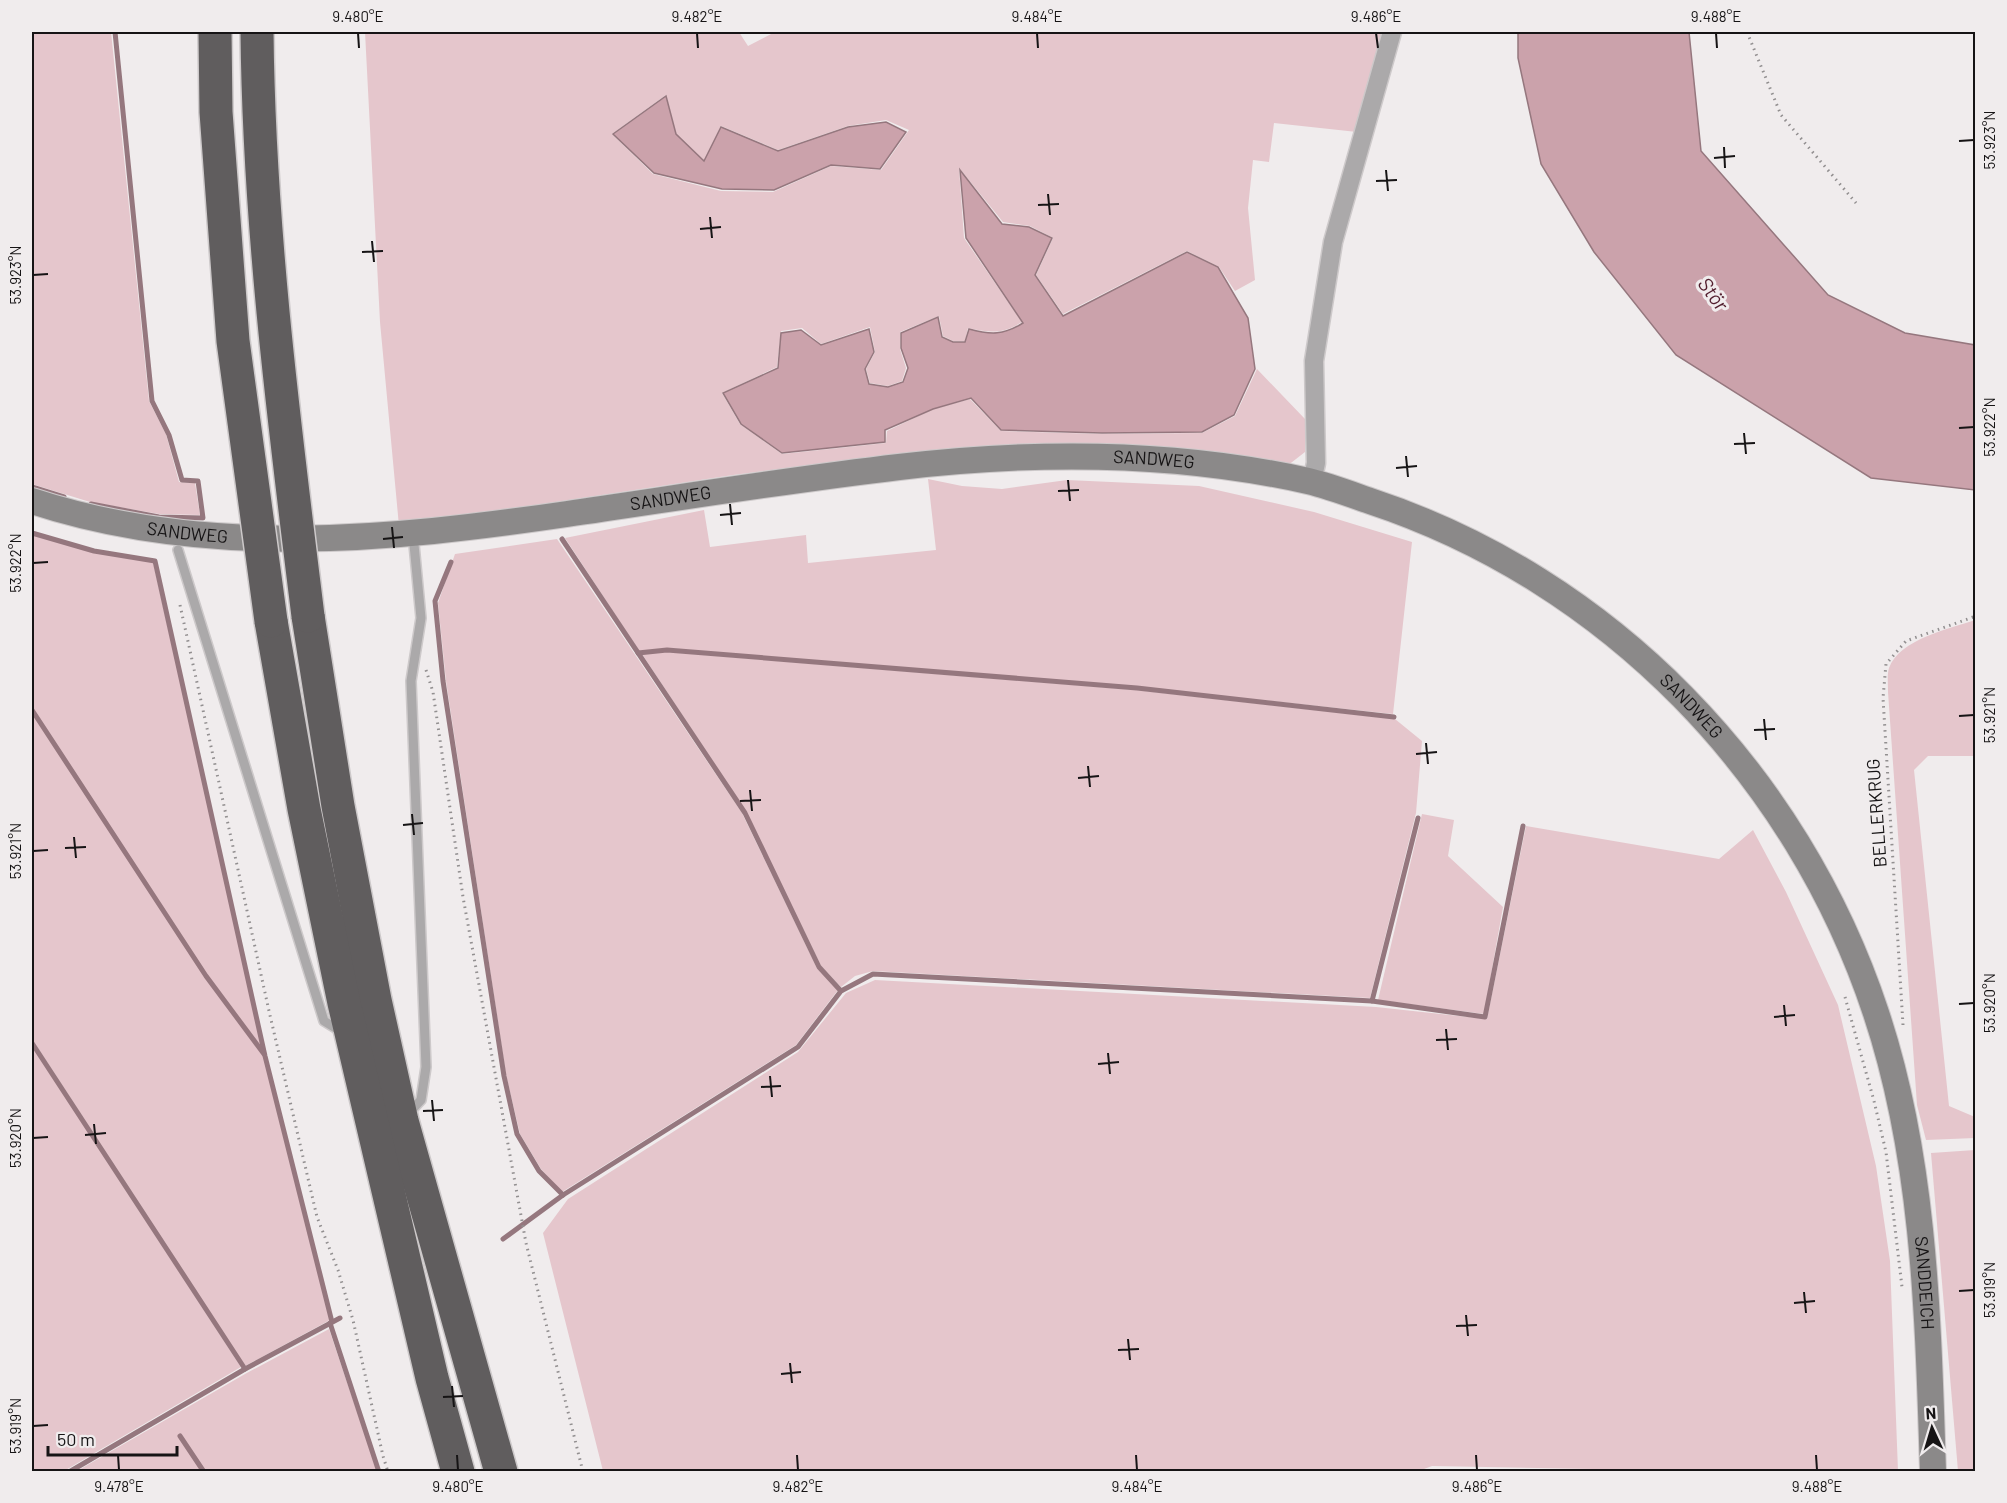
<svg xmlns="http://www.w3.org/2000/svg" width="2007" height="1503" font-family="Barlow,sans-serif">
  <rect width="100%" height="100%" fill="#f0eced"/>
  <g fill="#e5c6cc" fill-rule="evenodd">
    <path d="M32,32H111L149,401L166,434L179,482L195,483L200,515L159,514L90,502L32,484Z"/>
    <path d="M365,32H739L748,46L775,32H1384L1357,132L1274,123L1269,162L1253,160L1248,208L1255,280L1235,291L1219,267L1187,251L1063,314L1036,275L1053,238L1030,226L1003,222L959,168L964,238L1022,322C1003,334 990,333 968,328L965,341H953L943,336L939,316L900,332V349L906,368L902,381L888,386L870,383L866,369L875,352L870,327L821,344L802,328L781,331L777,367L722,393L740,424L782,454L886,443L887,431L933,409L970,399L1001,431L1102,434L1202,433L1235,416L1257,369L1305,419V452L1287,466L1176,449L1037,443L896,454L733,475L399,526L380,322ZM666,95L676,134L704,161L721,126L778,150L848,126L886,120L909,130L881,170L831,166L773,192L721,191L653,174L612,134Z"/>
    <path d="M928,479L962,486L1002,489L1067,480L1199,486L1314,512L1412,542L1393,714L1137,687L667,648L639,651L565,538L704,510L710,547L806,535L808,563L936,550Z"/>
    <path d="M32,535L93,552L153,562L263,1050L207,975L32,708Z"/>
    <path d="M557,539L742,813L817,968L838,990L796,1045L562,1192L541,1169L520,1134L506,1075L446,681L438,603L455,554Z"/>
    <path d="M1975,620V756H1928L1914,770L1949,1106L1975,1117V1138L1926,1140L1917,1105L1888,692C1888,684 1887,674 1889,668C1900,639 1949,629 1975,620Z"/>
    <path d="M667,652L1136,690L1395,719L1422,741L1416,813L1370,998L873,971L855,976L841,987L821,966L746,812L642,654Z"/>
    <path d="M32,713L205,976L264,1056L330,1320L245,1366L32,1039Z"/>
    <path d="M1422,814L1454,820L1448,856L1503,907L1484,1014L1378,1000Z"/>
    <path d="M1526,826L1719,859L1753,830L1786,892L1838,1005L1876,1166L1890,1261L1898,1471H1703L1432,1466L1416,1472L603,1471L543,1233L568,1199L798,1052L846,993L875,980L1376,1007L1487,1019Z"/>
    <path d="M32,1046L241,1367L64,1471H32Z"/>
    <path d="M1975,1150V1471H1958L1931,1153Z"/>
    <path d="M329,1329L377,1471H205L181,1435L179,1436L202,1471H77L245,1374Z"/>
  </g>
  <g fill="#cba2ab" stroke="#95777e" stroke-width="1.5">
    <path d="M1518,32H1689L1701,151L1828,295L1905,333L1975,345V490L1871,478L1676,355L1594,252L1541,164L1518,58Z"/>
    <path d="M666,96L676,134L704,161L721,127L778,151L848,127L886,122L906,132L880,169L831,165L774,190L722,189L654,173L613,134Z"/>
    <path d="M960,170L1002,224L1029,227L1052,238L1035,275L1063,316L1187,252L1218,267L1248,318L1255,369L1234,415L1202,432L1102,433L1001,430L971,398L933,409L885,430V442L782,453L741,424L723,393L778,368L781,333L801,330L821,345L869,329L874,352L865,369L869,384L888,387L903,382L908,368L901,348V333L938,317L942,337L953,342H965L969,329C991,335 1004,335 1023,323L966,238Z"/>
  </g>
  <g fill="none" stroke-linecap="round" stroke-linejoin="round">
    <g stroke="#95777e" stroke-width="5">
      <path d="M32,487L64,497"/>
      <path d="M91,504L159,517L203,518L198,481L182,480L169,435L152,401L115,32"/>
      <path d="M32,533L94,551L155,561L265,1056L332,1322"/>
      <path d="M562,539L745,813L819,967L841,991"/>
      <path d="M451,562L435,601L443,681L504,1076L517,1134L539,1171L563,1195"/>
      <path d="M638,653L667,650L1137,688L1394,717"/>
      <path d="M32,710L206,976L264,1054"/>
      <path d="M1372,1001L1485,1017L1523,826"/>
      <path d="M32,1043L245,1369"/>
      <path d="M503,1239L563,1195L798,1047L841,991L873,974L1372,1001L1418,818"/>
      <path d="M330,1323L379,1472"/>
      <path d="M180,1436L204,1472"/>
      <path d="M69,1472L245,1369L340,1318"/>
    </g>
    <g stroke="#cdc9ca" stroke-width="12">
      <g id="lane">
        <path d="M178,550L324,1021L342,1032"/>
        <path d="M407,1115L421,1100L426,1067L411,681L421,618L413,534"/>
      </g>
    </g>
    <g stroke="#cdc9ca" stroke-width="21">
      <path id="street" d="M1312,482L1316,463L1314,361L1333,242L1392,32"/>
    </g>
    <g stroke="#cdc9ca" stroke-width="28">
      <g id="secondary">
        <path id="s1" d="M32,501C205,558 390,540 567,514C677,498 788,480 899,467C1035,451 1174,451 1308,481C1329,486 1350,494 1370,501C1609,580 1797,774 1876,1013C1925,1160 1928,1318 1933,1472"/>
      </g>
    </g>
    <g stroke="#cdc9ca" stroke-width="36">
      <g id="highway">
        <path d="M308,616L338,806L375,1000L402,1121L501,1472"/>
        <path d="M271,621L304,809L344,1003L432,1378L458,1472"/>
      </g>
    </g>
    <g stroke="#928f90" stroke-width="3" stroke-dasharray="1.5 4.5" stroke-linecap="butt">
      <path d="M1747,32L1781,115L1856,203"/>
      <path d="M180,605L269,1011L317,1217L338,1270L353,1320L383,1456L388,1472"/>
      <path d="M426,670L433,692L463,897L526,1243L583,1472"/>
      <path d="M1845,997L1874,1101L1886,1152L1902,1287"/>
      <path d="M1903,1025L1883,698L1886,664L1906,641L1976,616"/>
    </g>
    <use href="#lane" stroke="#aba9aa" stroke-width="9"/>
    <use href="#street" stroke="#aba9aa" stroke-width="18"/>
    <use href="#secondary" stroke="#8b8989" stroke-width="26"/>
    <use href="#highway" stroke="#605d5e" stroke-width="33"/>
    <g stroke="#cdc9ca" stroke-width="36" stroke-linecap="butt">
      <g id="highway-bridge">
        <path d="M215,32L216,112L233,341L271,621"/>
        <path d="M257,32C259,228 284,422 308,616"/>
      </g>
    </g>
    <use href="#highway-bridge" stroke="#605d5e" stroke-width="33"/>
  </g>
  <path fill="none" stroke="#161415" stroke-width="2" d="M358,33L359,48M697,33L698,48M1037,33L1038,48M1376,33L1378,48M1716,33L1717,48M1959,141L1974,140M1724,147L1725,168M1714,158L1735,156M1386,170L1388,191M1376,181L1397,180M1048,194L1050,215M1038,205L1059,204M710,217L712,238M700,229L721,227M372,241L374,262M362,252L383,251M33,275L48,274M1959,428L1974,427M1744,433L1746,454M1734,444L1755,443M1406,456L1408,477M1396,468L1417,466M1068,480L1070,501M1058,491L1079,490M730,504L732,525M720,515L741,513M392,527L394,548M383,539L403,537M33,563L48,562M1959,716L1974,715M1764,719L1766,740M1754,730L1775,729M1426,743L1428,764M1416,754L1437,752M1088,766L1090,787M1078,778L1099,776M750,790L752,811M740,801L761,800M412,814L414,835M403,825L423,823M74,837L76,858M65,848L86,847M33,851L48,850M1959,1004L1974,1003M1784,1005L1786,1026M1774,1017L1795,1015M1446,1029L1448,1050M1436,1040L1457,1039M1108,1053L1110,1074M1098,1064L1119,1062M770,1076L772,1097M761,1087L781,1086M432,1100L434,1121M423,1111L443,1110M94,1124L96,1144M85,1135L106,1133M33,1138L48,1137M1959,1291L1974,1290M1804,1292L1806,1313M1794,1303L1815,1301M1466,1315L1468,1336M1456,1326L1477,1325M1128,1339L1130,1360M1118,1350L1139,1349M790,1363L792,1383M781,1374L801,1372M452,1386L454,1407M443,1397L463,1396M33,1426L48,1425M118,1455L119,1470M457,1455L458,1470M797,1455L798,1470M1136,1455L1137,1470M1476,1455L1477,1470M1816,1455L1817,1470"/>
  <g text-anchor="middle" stroke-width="6" stroke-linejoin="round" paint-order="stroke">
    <g font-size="18" fill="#161415" stroke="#f0eced">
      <text dy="6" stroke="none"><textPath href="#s1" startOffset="1131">SANDWEG</textPath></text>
      <text dy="6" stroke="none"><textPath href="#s1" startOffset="645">SANDWEG</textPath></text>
      <text dy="6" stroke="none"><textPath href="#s1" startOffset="159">SANDWEG</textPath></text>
      <text dy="6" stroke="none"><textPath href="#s1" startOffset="1737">SANDWEG</textPath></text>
      <text transform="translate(1877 813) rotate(-94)" y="6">BELLERKRUG</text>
      <text dy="6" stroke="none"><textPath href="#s1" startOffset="2373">SANDDEICH</textPath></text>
    </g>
    <g font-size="20" font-style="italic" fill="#511d2d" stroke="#f0eced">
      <text transform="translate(1713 294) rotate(53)" y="7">Stör</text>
    </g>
  </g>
  <rect width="2007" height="1503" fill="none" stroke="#f0eced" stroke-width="66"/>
  <g transform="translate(1932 1428) rotate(356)" stroke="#f0eced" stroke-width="4.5" paint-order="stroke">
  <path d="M0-4.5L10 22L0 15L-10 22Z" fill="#161415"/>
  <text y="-9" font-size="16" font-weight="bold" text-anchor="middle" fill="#161415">N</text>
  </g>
  <path d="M48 1446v9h129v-9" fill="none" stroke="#161415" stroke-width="3"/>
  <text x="57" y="1446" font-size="18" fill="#161415" stroke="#f0eced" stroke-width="4.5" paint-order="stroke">50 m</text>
  <rect x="33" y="33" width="1941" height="1437" fill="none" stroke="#161415" stroke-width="2"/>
  <g font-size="15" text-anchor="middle" fill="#161415">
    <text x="358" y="22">9.480°E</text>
    <text x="697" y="22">9.482°E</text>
    <text x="1037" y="22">9.484°E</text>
    <text x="1376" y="22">9.486°E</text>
    <text x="1716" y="22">9.488°E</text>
    <text transform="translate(1990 140) rotate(-90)" y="5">53.923°N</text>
    <text transform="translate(16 275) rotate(-90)" y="5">53.923°N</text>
    <text transform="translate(1990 427) rotate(-90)" y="5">53.922°N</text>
    <text transform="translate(16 563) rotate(-90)" y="5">53.922°N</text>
    <text transform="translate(1990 715) rotate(-90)" y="5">53.921°N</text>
    <text transform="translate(16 851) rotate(-90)" y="5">53.921°N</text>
    <text transform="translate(1990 1003) rotate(-90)" y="5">53.920°N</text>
    <text transform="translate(16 1138) rotate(-90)" y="5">53.920°N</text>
    <text transform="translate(1990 1290) rotate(-90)" y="5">53.919°N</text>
    <text transform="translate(16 1426) rotate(-90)" y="5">53.919°N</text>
    <text x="119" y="1492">9.478°E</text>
    <text x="458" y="1492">9.480°E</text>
    <text x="798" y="1492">9.482°E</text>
    <text x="1137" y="1492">9.484°E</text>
    <text x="1477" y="1492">9.486°E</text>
    <text x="1817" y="1492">9.488°E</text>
  </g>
</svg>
